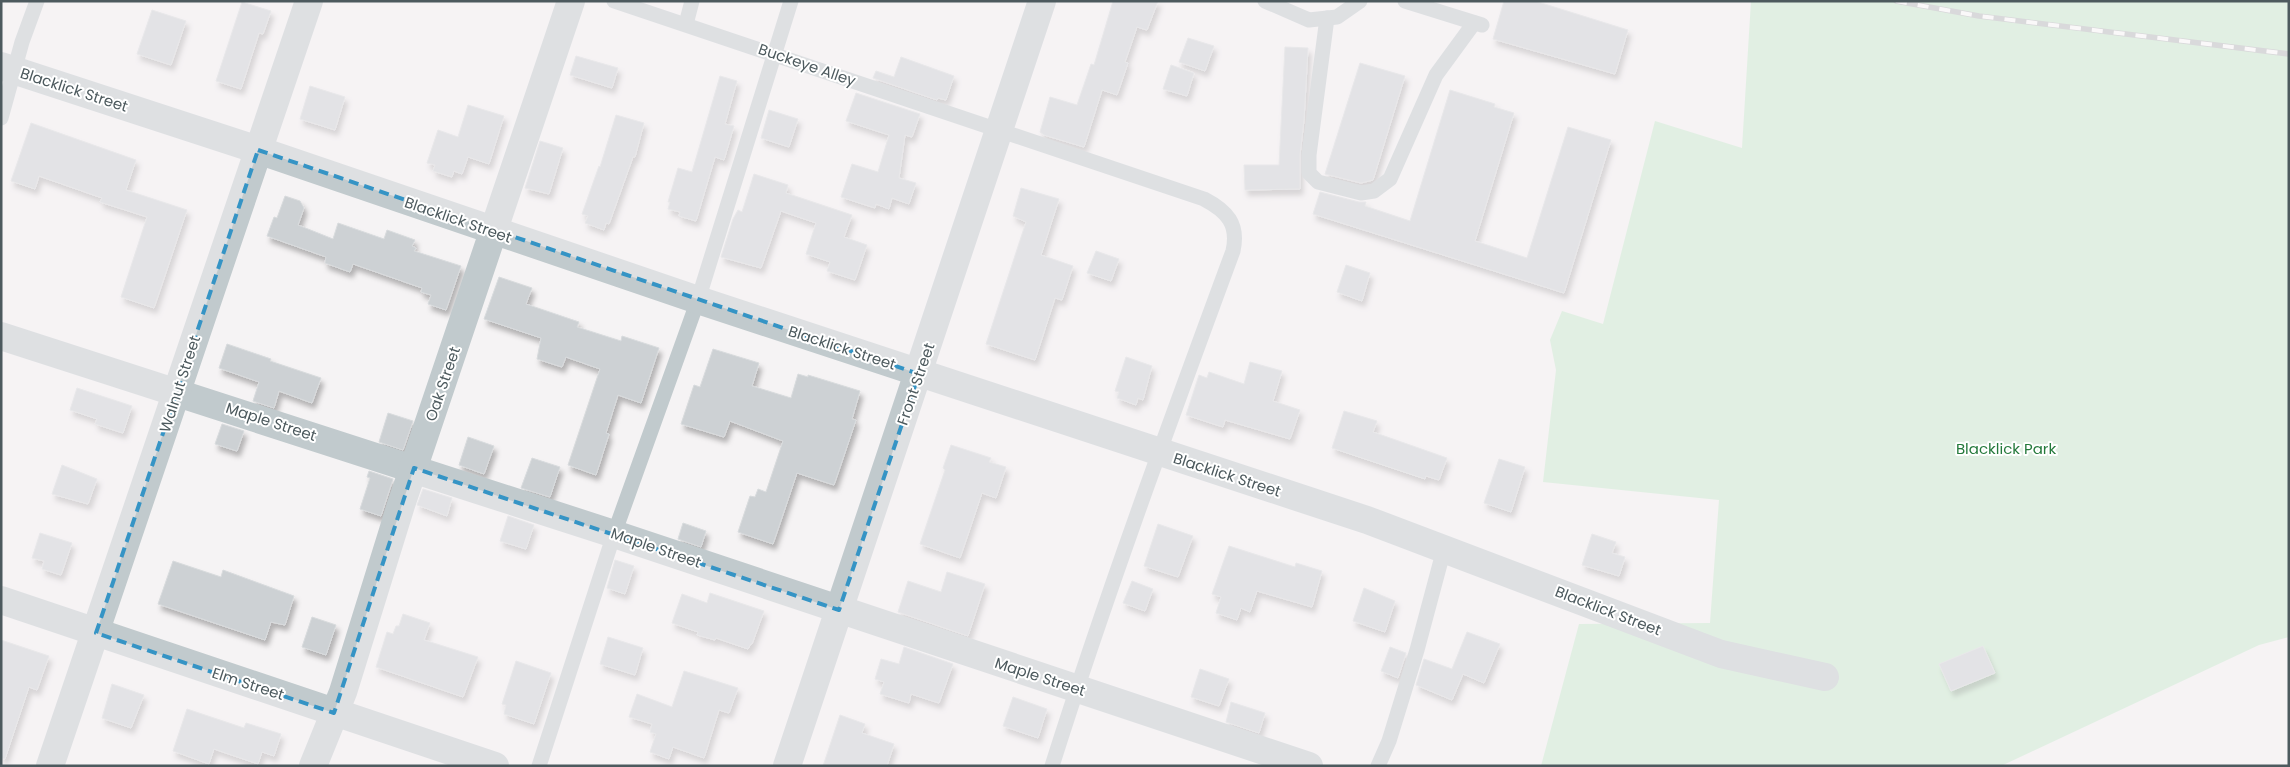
<svg xmlns="http://www.w3.org/2000/svg" width="2290" height="767" font-family="Poppins,sans-serif">
  <defs>
    <filter id="shadow"><feDropShadow dx="3" dy="5.5" stdDeviation="2.5" flood-color="#0004"/></filter>
  </defs>
  <rect width="100%" height="100%" fill="#f5f3f4"/>
  <path fill="#c8ecce" d="M1751,1H2289V637L2259,645L2001,766H1541L1579,624L1710,623L1719,500L1543,482L1556,370L1550,340L1562,311L1603,324L1655,121L1742,148Z"/>
  <g fill="#cdd1d4" stroke="#d8dbdd" filter="url(#shadow)">
    <path d="M1113,1H1158L1147,30L1137,27L1125,62L1128,63L1117,95L1102,90L1084,147L1044,135L1040,132L1050,97L1077,105L1091,64L1094,65Z"/>
    <path d="M1504,1H1535L1628,30L1615,74L1493,39Z"/>
    <path d="M242,2L271,11L263,34L259,33L241,89L216,81Z"/>
    <path d="M152,10L186,21L171,65L137,54Z"/>
    <path d="M1188,38L1214,46L1205,71L1179,62Z"/>
    <path d="M1285,47L1308,48L1304,120L1300,155V189L1245,190L1244,165H1279Z"/>
    <path d="M576,56L618,68L612,88L570,75Z"/>
    <path d="M901,57L954,76L946,100L938,98L937,100L873,78L876,71L894,77Z"/>
    <path d="M1360,63L1405,76L1373,180L1361,183L1325,174Z"/>
    <path d="M1171,65L1194,73L1187,96L1163,89Z"/>
    <path d="M720,76L737,81L725,124L734,126L724,160L715,157L696,221L679,216L680,212L668,209L670,202H668L678,168L692,172Z"/>
    <path d="M310,86L345,97L335,130L300,119Z"/>
    <path d="M1450,90L1495,104L1494,107L1514,113L1475,241L1527,258L1568,127L1611,140L1564,293L1313,214L1320,192L1359,202H1366L1365,206L1410,221Z"/>
    <path d="M856,93L920,114L912,137L905,135L899,178L916,183L909,204L892,198L889,209L876,204L875,208L841,197L852,164L878,172L889,135L846,121Z"/>
    <path d="M468,105L504,116L489,164L468,157L462,174L454,171L452,177L433,171L435,165L427,163L438,130L458,137Z"/>
    <path d="M769,110L798,119L789,147L761,138Z"/>
    <path d="M616,115L644,123L635,157H633L609,224L606,223L604,230L585,223L588,216L582,214L599,166L600,167Z"/>
    <path d="M31,123L136,160L126,190L187,210L154,308L121,297L147,217L100,202L102,198L39,176L35,189L11,181Z"/>
    <path d="M540,141L563,148L549,194L525,188Z"/>
    <path d="M754,174L788,185L786,193L852,215L844,237L867,245L855,280L827,271L830,262L806,254L816,223L781,211L761,268L721,257L733,219L738,210L742,212Z"/>
    <path d="M1021,188L1059,199L1041,255L1073,266L1062,300L1055,298L1035,360L986,344L1026,222L1013,216Z"/>
    <path d="M285,196L300,201L304,208L298,225L333,239L338,223L384,239L387,230L415,240L412,246L416,248L414,251L461,266L446,310L428,304L431,295L421,292L422,288L356,265L353,264L350,272L325,263L326,257L267,236L274,217L277,218Z"/>
    <path d="M1096,251L1119,259L1111,281L1087,273Z"/>
    <path d="M1346,265L1370,273L1362,301L1337,292Z"/>
    <path d="M499,277L532,288L526,304L579,322L577,327L621,341L622,336L659,348L641,403L618,395L606,433L609,434L596,475L568,465L600,369L566,357L562,367L537,359L541,338L484,319Z"/>
    <path d="M227,344L271,359L270,361L321,378L312,403L279,391L274,408L253,401L259,382L219,368Z"/>
    <path d="M713,349L759,363L752,386L791,398L798,374L808,377V375L860,391L852,419L856,420L834,485L797,473L773,544L738,532L750,496L755,497L758,489L766,492L783,441L730,421L724,437L681,424L694,385L700,387Z"/>
    <path d="M1126,357L1152,366L1143,400L1138,398L1136,405L1117,398L1119,392L1115,391Z"/>
    <path d="M1250,362L1282,371L1273,401L1300,410L1290,439L1225,420L1223,427L1186,415L1199,375L1207,378L1209,372L1244,384Z"/>
    <path d="M77,388L132,406L123,433L95,424L97,419L70,410Z"/>
    <path d="M1344,411L1377,421L1373,432L1447,458L1439,480L1426,476L1425,479L1332,448Z"/>
    <path d="M388,413L413,421L403,450L379,442Z"/>
    <path d="M222,424L244,431L237,451L215,444Z"/>
    <path d="M468,437L494,446L484,474L459,465Z"/>
    <path d="M951,445L991,458L989,462L1006,467L996,498L982,493L960,558L920,544L945,470L943,468Z"/>
    <path d="M532,458L560,467L550,497L521,488Z"/>
    <path d="M1499,459L1525,467L1511,512L1484,503Z"/>
    <path d="M62,465L97,479L88,504L52,494Z"/>
    <path d="M369,471L393,479L381,516L360,509L370,478L367,477Z"/>
    <path d="M423,489L452,498L447,516L417,505Z"/>
    <path d="M508,516L534,525L526,549L500,541Z"/>
    <path d="M683,523L706,531L701,547L678,539Z"/>
    <path d="M1158,524L1193,536L1178,577L1144,566Z"/>
    <path d="M40,533L72,543L61,575L42,569L44,561L32,558Z"/>
    <path d="M1592,534L1616,542L1612,553L1625,557L1619,576L1582,565Z"/>
    <path d="M1229,546L1295,567L1296,563L1322,571L1312,607L1257,591L1250,612L1241,608L1237,620L1216,613L1221,597L1212,594Z"/>
    <path d="M615,560L634,566L625,594L607,588Z"/>
    <path d="M173,561L221,577L223,570L294,596L285,625L271,622L265,640L158,604Z"/>
    <path d="M947,572L985,584L968,636L898,612L908,581L941,592Z"/>
    <path d="M1132,581L1153,589L1145,611L1123,603Z"/>
    <path d="M1364,588L1395,601L1385,632L1353,621Z"/>
    <path d="M710,593L764,611L752,644H751L748,649L716,638L715,640L697,635L698,632L672,623L682,594L707,603Z"/>
    <path d="M403,614L430,623L424,640L478,657L463,697L376,667L387,632L393,634L396,626H399Z"/>
    <path d="M312,617L336,625L326,655L302,647Z"/>
    <path d="M1467,632L1500,644L1484,683L1463,674L1452,700L1416,685L1424,659L1452,669Z"/>
    <path d="M608,637L643,648L635,675L600,664Z"/>
    <path d="M1,640L49,656L37,690L29,687L5,759L1,758Z"/>
    <path d="M1983,646L1995,673L1951,691L1939,664Z"/>
    <path d="M904,647L953,664L939,703L911,694L909,703L880,694L884,682L875,679L881,659L899,664Z"/>
    <path d="M1390,647L1406,653L1398,678L1381,671Z"/>
    <path d="M516,661L551,673L534,724L504,714L506,705L502,704Z"/>
    <path d="M1200,669L1229,679L1219,706L1191,697Z"/>
    <path d="M684,671L738,688L729,713L719,710L704,758L673,747L669,759L650,752L656,734L650,732L652,724L629,717L637,694L672,707Z"/>
    <path d="M112,684L144,695L131,728L102,718Z"/>
    <path d="M1013,697L1047,709L1038,738L1003,726Z"/>
    <path d="M1231,702L1265,713L1259,733L1226,722Z"/>
    <path d="M187,709L244,728L246,723L281,734L274,756L262,752L258,764L214,749L209,764L173,751Z"/>
    <path d="M840,715L865,724L862,733L894,744L887,766H823Z"/>
  </g>
  <g fill="none" stroke-linecap="round" stroke-linejoin="round">
    <g stroke="#c1cacd" stroke-width="15">
      <path d="M614,1L1204,199C1227,211 1239,224 1233,251C1170,422 1107,592 1052,766"/>
      <path d="M1265,1L1309,20L1337,17L1360,1"/>
      <path d="M1405,1L1482,25"/>
      <path d="M1327,18L1309,155V173L1318,182L1361,193L1374,191L1390,179L1436,75L1474,23"/>
      <path d="M686,24L692,1"/>
      <path d="M1,118L22,42L37,1"/>
      <path d="M539,766L614,534L698,300L791,1"/>
      <path d="M1378,766L1389,741L1417,650L1444,549"/>
    </g>
    <g stroke="#c1cacd" stroke-width="28">
      <path d="M1,66L258,150L698,300L1367,520L1721,654L1825,677"/>
      <path d="M1,336L614,534L1309,766"/>
      <path d="M1,600L495,766"/>
      <path d="M50,766L309,1"/>
      <path d="M313,766L343,692L401,505L571,1"/>
    </g>
    <path stroke="#c1cacd" stroke-width="28" d="M787,766L1042,1"/>
    <g stroke="#b6babc" stroke-width="5.5">
      <path id="rail" d="M1896,1L1979,16L2289,54"/>
    </g>
    <use href="#rail" stroke="#fff" stroke-width="4" stroke-dasharray="11" stroke-linecap="butt"/>
  </g>
  <path d="M0 0H2290V767H0ZM258,150L919,374L839,610L414,468L334,713L96,633Z" fill="#f5f3f4" fill-opacity=".55" fill-rule="evenodd"/>
  <path fill="none" stroke="#3594c5" stroke-width="4" stroke-dasharray="10 6" stroke-linejoin="round" d="M258,150L919,374L839,610L414,468L334,713L96,633Z"/>
  <g text-anchor="middle" stroke-width="4" stroke-linejoin="round" paint-order="stroke">
    <g font-size="15" fill="#4d5a5e" stroke="#fff">
      <text transform="translate(807 65) rotate(19)" y="5">Buckeye Alley</text>
      <text transform="translate(74 90) rotate(18)" y="5">Blacklick Street</text>
      <text transform="translate(458 220) rotate(19)" y="5">Blacklick Street</text>
      <text transform="translate(842 348) rotate(18)" y="5">Blacklick Street</text>
      <text transform="translate(180 384) rotate(-72)" y="5">Walnut Street</text>
      <text transform="translate(443 384) rotate(-71)" y="5">Oak Street</text>
      <text transform="translate(916 384) rotate(-71)" y="5">Front Street</text>
      <text transform="translate(271 422) rotate(18)" y="5">Maple Street</text>
      <text transform="translate(1227 475) rotate(18)" y="5">Blacklick Street</text>
      <text transform="translate(656 548) rotate(19)" y="5">Maple Street</text>
      <text transform="translate(1608 611) rotate(21)" y="5">Blacklick Street</text>
      <text transform="translate(1040 677) rotate(18)" y="5">Maple Street</text>
      <text transform="translate(248 684) rotate(18)" y="5">Elm Street</text>
    </g>
    <g font-size="15" fill="#24793b" stroke="#fff">
      <text x="2006" y="454">Blacklick Park</text>
    </g>
  </g>
  <rect width="2290" height="767" fill="none" stroke="#4d5a5e" stroke-width="5"/>
</svg>
